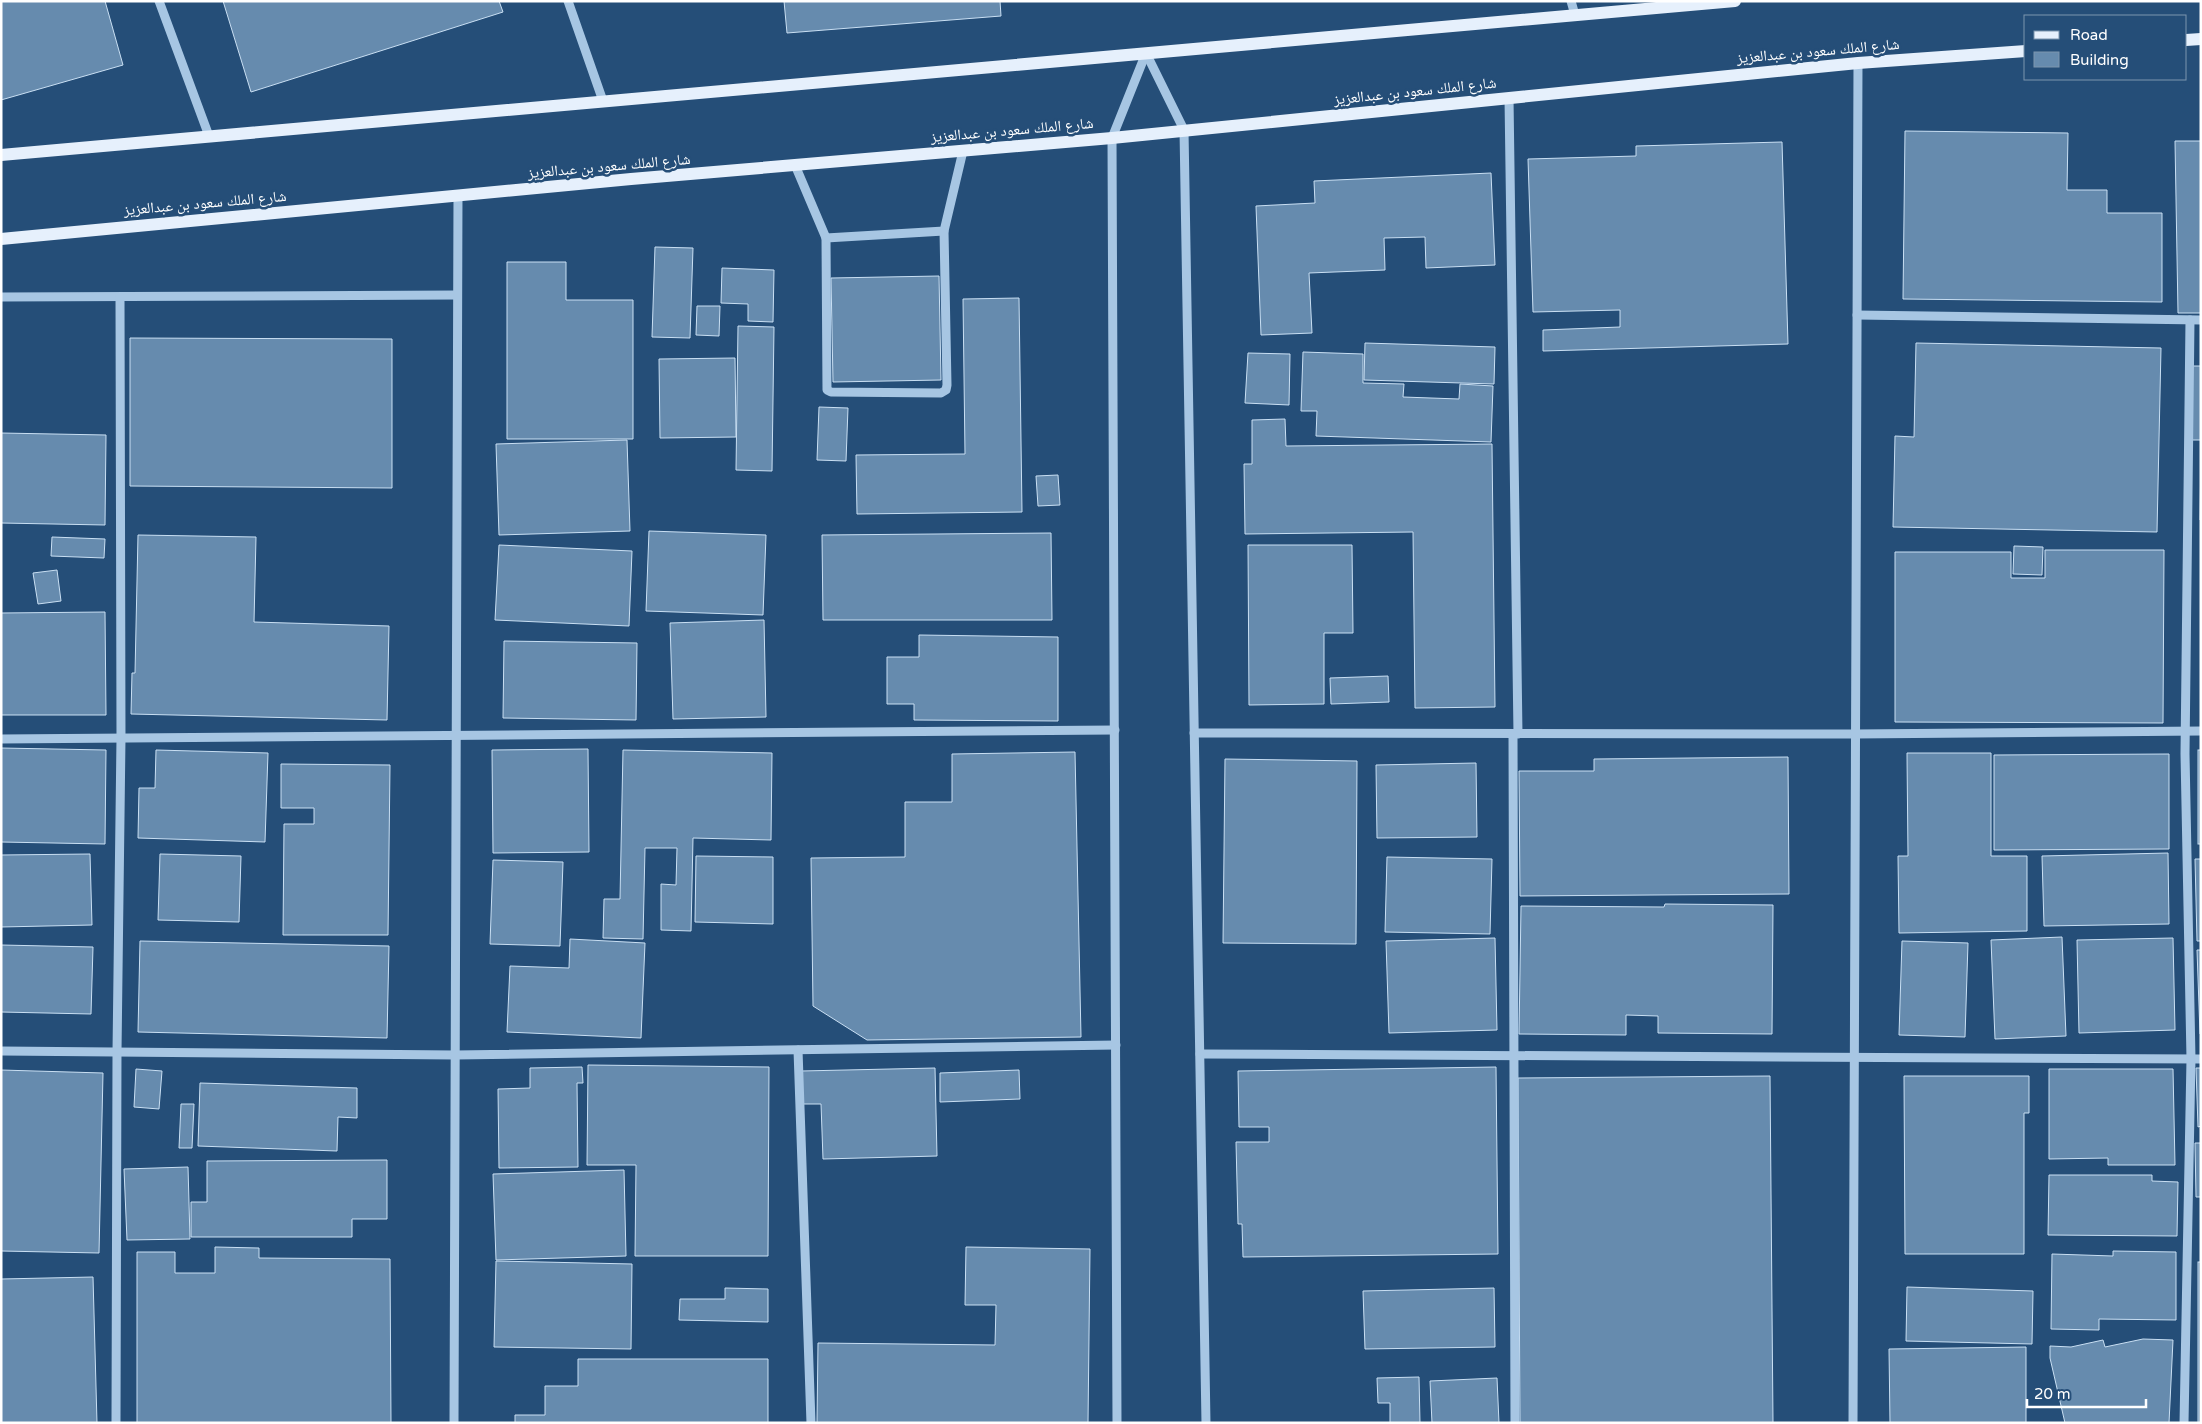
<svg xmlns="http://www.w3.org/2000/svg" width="2202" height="1424" font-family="'Varela Round','Noto Naskh Arabic',sans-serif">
  <rect width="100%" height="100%" fill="#254e78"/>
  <g fill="#668bae" stroke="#c9dff3">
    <path d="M1,1H105L123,65L1,100Z"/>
    <path d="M223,1H499L503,12L251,92Z"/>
    <path d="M784,1H1000L1001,16L787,33Z"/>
    <path d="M1905,131L2068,133L2067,190H2107V213H2162V302L1903,299Z"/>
    <path d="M2175,141H2201V313H2178Z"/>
    <path d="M1782,142L1788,344L1543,351V330L1620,327V310L1533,312L1528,159L1636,156V146Z"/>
    <path d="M1491,173L1495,265L1426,268L1425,237L1384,238L1385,270L1309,273L1312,333L1261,335L1256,206L1315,203L1314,181Z"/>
    <path d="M655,247L693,248L690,338L652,337Z"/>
    <path d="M507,262H566V300H633V439H507Z"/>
    <path d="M722,268L774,270L773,322L748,321V304L721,303Z"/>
    <path d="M939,276L941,380L833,382L831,278Z"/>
    <path d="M1019,298L1022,512L857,514L856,455L965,454L963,299Z"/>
    <path d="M697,306H720L719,336L696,335Z"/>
    <path d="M738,326L774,327L772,471L736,470Z"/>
    <path d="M130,338L392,339V488L130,486Z"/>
    <path d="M1365,343L1495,347L1494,384L1364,380Z"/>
    <path d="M1916,343L2161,348L2157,532L1893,527L1895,436L1914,437Z"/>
    <path d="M1303,352L1363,354V383L1404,384L1403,397L1459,399L1460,384L1493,386L1491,442L1316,436L1317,411H1301Z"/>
    <path d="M1248,353L1290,354L1289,405L1245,403Z"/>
    <path d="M735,358L736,437L660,438L659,359Z"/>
    <path d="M2191,366H2201V440H2192Z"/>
    <path d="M819,407L848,408L846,461L817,460Z"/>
    <path d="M1285,419L1286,446L1492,444L1495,707L1415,708L1413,532L1245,534L1244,464H1252V420Z"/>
    <path d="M1,433L106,435L105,525L1,523Z"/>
    <path d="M627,440L630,531L499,535L496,444Z"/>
    <path d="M2201,452V520H2200Z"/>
    <path d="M1058,475L1060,505L1038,506L1036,476Z"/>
    <path d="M649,531L766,535L763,615L646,611Z"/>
    <path d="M1051,533L1052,620H823L822,535Z"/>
    <path d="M138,535L256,537L254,622L389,626L387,720L131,714L132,673H135Z"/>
    <path d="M52,537L105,539L104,558L51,556Z"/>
    <path d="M499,545L632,551L629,626L495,620Z"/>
    <path d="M1248,545H1352L1353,633H1324V704L1249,705Z"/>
    <path d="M2014,546L2043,547L2042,575L2013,574Z"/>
    <path d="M2045,550H2164L2163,723L1895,722V552H2011V578H2045Z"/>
    <path d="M57,570L61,601L38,604L33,573Z"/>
    <path d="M105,612L106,715H1V613Z"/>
    <path d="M764,620L766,717L673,719L670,623Z"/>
    <path d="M919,635L1058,637V721L914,720V704H887V657H919Z"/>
    <path d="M504,641L637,643L636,720L503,718Z"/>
    <path d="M1388,676L1389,702L1331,704L1330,678Z"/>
    <path d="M1,748L106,750L105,844L1,842Z"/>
    <path d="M588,749L589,852L493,853L492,750Z"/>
    <path d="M156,750L268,753L265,842L138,838L139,788H155Z"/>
    <path d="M623,750L772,753L771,840L693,838L691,931L661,930V884L676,885L677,848H645L643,939L603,938L604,899H620Z"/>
    <rect x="2198" y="750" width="3" height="94"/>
    <path d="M1075,752L1081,1037L867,1040L813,1006L811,858L905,857V802H952V754Z"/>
    <path d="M1907,753H1991V856H2027V931L1899,933L1898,856H1908Z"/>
    <path d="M2169,754V849L1994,850V755Z"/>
    <path d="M1788,757L1789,894L1520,896L1519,771H1594V759Z"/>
    <path d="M1225,759L1357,761L1356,944L1223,943Z"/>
    <path d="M1476,763L1477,837L1377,838L1376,765Z"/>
    <path d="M281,764L390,765L388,935H283L284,824H314V808H281Z"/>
    <path d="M2168,853L2169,924L2044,926L2042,856Z"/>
    <path d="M90,854L92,925L1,927V855Z"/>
    <path d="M160,854L241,856L239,922L158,920Z"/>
    <path d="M696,856L773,857V924L695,922Z"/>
    <path d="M1387,857L1492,859L1490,934L1385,932Z"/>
    <path d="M2195,859H2201V941H2197Z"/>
    <path d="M493,860L563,862L560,946L490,944Z"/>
    <path d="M1665,904L1773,905L1772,1034L1658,1033V1016L1626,1015V1035L1519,1034L1521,906L1664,907Z"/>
    <path d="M2062,937L2066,1036L1995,1039L1991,940Z"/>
    <path d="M1495,938L1497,1030L1389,1033L1386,941Z"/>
    <path d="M2173,938L2175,1030L2079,1033L2077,940Z"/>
    <path d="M570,939L645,943L641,1038L507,1032L510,966L569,968Z"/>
    <path d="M140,941L389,946L387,1038L138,1032Z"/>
    <path d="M1902,941L1968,943L1965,1037L1899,1035Z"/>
    <path d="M1,945L93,947L91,1014L1,1012Z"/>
    <path d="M2197,950H2201V1034H2200Z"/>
    <path d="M588,1065L769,1067L768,1256H635L636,1165H587Z"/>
    <path d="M582,1067L583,1083H577L578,1167L499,1168L498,1089L530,1088V1068Z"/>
    <path d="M1496,1067L1498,1254L1243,1257L1242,1224H1238L1236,1142H1269V1127H1239L1238,1071Z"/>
    <path d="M935,1068L937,1156L823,1159L821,1104H802L801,1071Z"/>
    <path d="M2196,1068H2201V1126L2198,1127Z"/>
    <path d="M136,1069L162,1071L159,1109L134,1107Z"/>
    <path d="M2049,1069H2173L2175,1165H2108V1158L2049,1159Z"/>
    <path d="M1,1070L103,1073L99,1253L1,1251Z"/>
    <path d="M1019,1070L1020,1099L940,1102V1073Z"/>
    <path d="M1770,1076L1773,1423H1520L1518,1078Z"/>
    <path d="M1904,1076H2029V1113H2024V1254H1905Z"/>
    <path d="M200,1083L357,1088V1118L338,1117L337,1151L198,1146Z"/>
    <path d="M181,1104H194L192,1148H179Z"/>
    <path d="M2195,1143H2201V1197H2196Z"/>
    <path d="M387,1160V1219H352V1237H191V1202H207V1161Z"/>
    <path d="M188,1167L190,1239L127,1240L124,1169Z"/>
    <path d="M624,1170L626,1256L496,1260L493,1174Z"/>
    <path d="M2049,1175H2152V1181L2178,1182L2177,1236L2048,1235Z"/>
    <path d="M215,1247L259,1248V1258L390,1259L391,1423H137V1252H175V1273H215Z"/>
    <path d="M966,1247L1090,1249L1088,1423H817L818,1343L995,1345L996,1305H965Z"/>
    <path d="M2113,1251L2176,1252V1320L2099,1319V1330L2051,1329L2052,1254L2113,1256Z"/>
    <path d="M496,1261L632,1264L631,1349L494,1347Z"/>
    <rect x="2198" y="1262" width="3" height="161"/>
    <path d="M93,1277L97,1423H1V1279Z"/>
    <path d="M1907,1287L2033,1291L2032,1344L1906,1341Z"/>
    <path d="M725,1288L768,1289V1322L679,1320L680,1299H725Z"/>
    <path d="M1494,1288L1495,1347L1365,1349L1363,1291Z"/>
    <path d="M2143,1339L2173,1340L2169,1423H2065L2050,1358V1346L2071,1347L2103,1340L2105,1347Z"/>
    <path d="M2026,1347V1423H1890L1889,1349Z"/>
    <path d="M578,1359H768V1423H515V1415H545V1386H578Z"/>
    <path d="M1419,1377L1420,1423H1390V1403H1378L1377,1378Z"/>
    <path d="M1497,1378L1499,1423H1432L1430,1381Z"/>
  </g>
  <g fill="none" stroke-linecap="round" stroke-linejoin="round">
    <g stroke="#a7c6e3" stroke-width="9">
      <path d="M159,1L209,136"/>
      <path d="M568,1L603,101"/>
      <path d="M1571,1L1575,15"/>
      <path d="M1146,53L1184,130L1206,1423"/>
      <path d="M1509,98L1518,734"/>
      <path d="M795,165L826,238L944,231L963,151"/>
      <path d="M826,238L827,390L831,392L941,393L946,390L947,385L944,231"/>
      <path d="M1,297L457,295"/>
      <path d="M1857,315L2201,320"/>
      <path d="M1194,733L1855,734L2201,731"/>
      <path d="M1513,734L1515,1423"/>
      <path d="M1,739L1115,730"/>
      <path d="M798,1050L811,1423"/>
      <path d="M1,1051L455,1055L1116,1045"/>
      <path d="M1200,1054L2201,1059"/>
      <path d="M116,1423L117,1052L121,738L120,297"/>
      <path d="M454,1423L458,196"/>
      <path d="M1117,1423L1112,138L1146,53"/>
      <path d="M1853,1423L1858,63"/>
      <path d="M2184,1423L2191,1059L2185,754L2190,320"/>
    </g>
    <g stroke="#e6f0fc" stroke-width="12">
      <path d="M2186,40L2201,39"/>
      <path d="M1,155L1735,1"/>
      <path d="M1,239L631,179L1112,138L1858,63L2026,51"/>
    </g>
  </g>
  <g text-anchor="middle" stroke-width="5" stroke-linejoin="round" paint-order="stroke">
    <g font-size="15" fill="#fff" stroke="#254e78">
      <text transform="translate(1818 51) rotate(-5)" y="5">شارع الملك سعود بن عبدالعزيز</text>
      <text transform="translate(1415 91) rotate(-6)" y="5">شارع الملك سعود بن عبدالعزيز</text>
      <text transform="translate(1012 130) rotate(-5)" y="5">شارع الملك سعود بن عبدالعزيز</text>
      <text transform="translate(609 166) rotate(-5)" y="5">شارع الملك سعود بن عبدالعزيز</text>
      <text transform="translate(205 203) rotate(-5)" y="5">شارع الملك سعود بن عبدالعزيز</text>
    </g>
  </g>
  <rect width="2202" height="1424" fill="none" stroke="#ffffff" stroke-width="5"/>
  <rect x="2024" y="15" width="162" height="65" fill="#254e78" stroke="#7c95ae"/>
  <rect x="2034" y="31" width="25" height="8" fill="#e6f0fc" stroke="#7c95ae"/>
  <text x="2070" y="40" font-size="15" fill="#ffffff">Road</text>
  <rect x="2034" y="52" width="25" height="15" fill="#668bae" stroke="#7c95ae"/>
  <text x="2070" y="65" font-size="15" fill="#ffffff">Building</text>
  <path d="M2027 1399v8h119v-8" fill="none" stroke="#ffffff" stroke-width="2.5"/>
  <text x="2034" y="1399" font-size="15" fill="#ffffff" stroke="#254e78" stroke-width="4" paint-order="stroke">20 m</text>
</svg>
